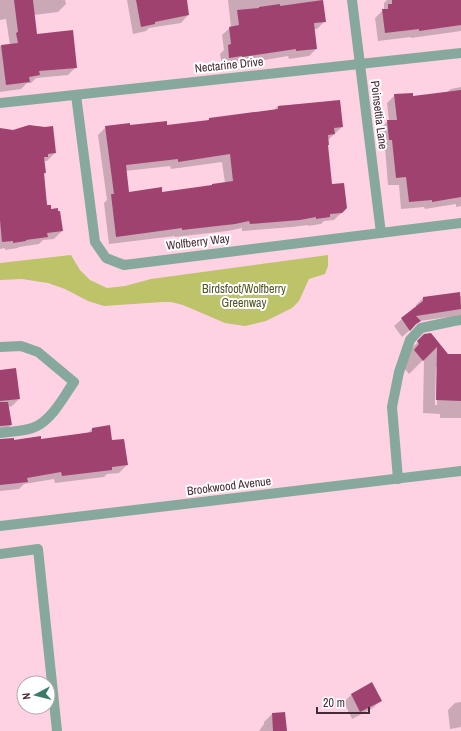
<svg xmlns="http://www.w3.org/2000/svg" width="461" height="731" font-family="'Archivo Narrow',sans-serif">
  <rect width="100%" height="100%" fill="#fed2e3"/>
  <path fill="#bcc368" d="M71,255L80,270L90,280L107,288L125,286L151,279L328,255V266L325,274L309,279L299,301L292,308L266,321L245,326L225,323L183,305L171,302H162L104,306L88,301L65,289L48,283L22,279L0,280V263Z"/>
  <g fill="#0003" fill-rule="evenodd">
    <path d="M0,0H65L66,4L58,12L34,15L36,35L76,67L68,75L36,78L31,83H27L21,89L0,92V46L10,45L6,19L0,20Z"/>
    <path d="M127,0H186L188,15L181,23L149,28L146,31L133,34Z"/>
    <path d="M228,0H322L325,21L317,29H314L316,49L309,56L289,59L288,56L235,65V63L222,65L220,54L224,50L222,35L231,27Z"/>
    <path d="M387,0H461V31L411,38V37L378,41L375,18L384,9V3Z"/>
    <path d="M461,87V206L456,207V204L425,209L424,207L401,209L399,185H388L385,147L382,148L380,129L388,121H389L387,103L395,95L413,97L446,93L451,89Z"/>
    <path d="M340,101L342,127L328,140L327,146L331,185L346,208L334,220L324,221L321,224L308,226V225L292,227L242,231V228L227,231L175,237V236L109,244L104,203L107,200L98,135L106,127L166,126L207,121L209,119L274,110L278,106ZM222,162L225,183L212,185L210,187L161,193H128L125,171L170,166L171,169Z"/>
    <path d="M0,130L55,153L47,161H43L45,173L43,175L47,206L50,210L62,231L54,239L43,240L39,244L19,247L18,248L5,250V248L0,249Z"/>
    <path d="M460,296H461V315L420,321L402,337L394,326L402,319L416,307V305L423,298Z"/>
    <path d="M425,335L448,355H461V418H440V414L423,413L424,359L409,374L401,364L411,349ZM436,367H438L437,405H435Z"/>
    <path d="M0,371L19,399L12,406L8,407L11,425L3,433H0Z"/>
    <path d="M92,429L111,441L127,465L119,473L107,474L104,477L55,483L54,479L24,484L19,489L0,491V440H40L88,433Z"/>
    <path d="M372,684L381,700L373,708L352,719L344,702L351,695Z"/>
    <path d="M461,702V727L450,729L448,710L455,703Z"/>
    <path d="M284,713L286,731H259L264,724V722L272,714Z"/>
  </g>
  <g fill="#a04270" fill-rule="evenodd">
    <path d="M14,0H33L37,34L73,30L77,68L39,71L40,75L29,77L30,82L6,85L1,45L18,43L16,33L18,32Z"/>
    <path d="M136,0H187L189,15L155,22V24L141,27Z"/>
    <path d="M323,0L326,22L314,23L317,49L296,51V49L242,57V56L229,58L228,45L231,44L229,27L239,25L237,10L259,8V7L280,4V6Z"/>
    <path d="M392,0H461V25L419,31V29L385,33L382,9H388V4H392Z"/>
    <path d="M461,90V197L432,202V200L409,202L406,177L396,178L392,140H389L387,120H397L394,94L413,93V96Z"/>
    <path d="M340,100L343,127L334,128L335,134L328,135L329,145H328L332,184L344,183L347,208L342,213L330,214V217L316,219V217L300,220L250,224L249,221L235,224L182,230V228L116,237L111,194H114L105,126L130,123V125L167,121V125L209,120V118L278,109V106ZM230,154L233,181L212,184V185L162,192V187L129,192L126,165L178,159V162Z"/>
    <path d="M29,125L45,127L53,126L56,153L48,154V157H44L46,173H44L47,205H51V209L58,208V211H60L63,231L47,233L48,237L26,240V241L13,243V241L2,242L0,220V128L13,130Z"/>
    <path d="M460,292L461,309L416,316L421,321L416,324L410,331L401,318L423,301V297Z"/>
    <path d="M431,333L448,354H461V401L436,400L437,347L423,361L414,350L419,344L417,341L424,334Z"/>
    <path d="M16,368L20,399L0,401V370Z"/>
    <path d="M0,402H8L12,425L0,426Z"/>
    <path d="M110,425L112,440L124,439L128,465L112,467V470L62,476L61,472L27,478L28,482L0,485V439L14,438V440L41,436V439L92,432V428Z"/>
    <path d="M372,682L382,701L360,712L351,694Z"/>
    <path d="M285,712L287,731H273L272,713Z"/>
  </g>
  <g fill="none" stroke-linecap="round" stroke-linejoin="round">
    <g stroke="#87a99d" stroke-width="10">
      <path d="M352,0L381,233"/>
      <path d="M76,95L95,242L106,258L124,265L461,223"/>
      <path d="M0,103L461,53"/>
      <path d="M0,347L21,346L38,352L74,382C64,396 53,418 37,426C26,432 12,431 0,433"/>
      <path d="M398,479L392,407L399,372L410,340L421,328L454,321L461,320"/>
      <path d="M0,526L461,471"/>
      <path d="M0,554L38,549L57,731"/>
    </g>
  </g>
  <g text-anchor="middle" stroke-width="4" stroke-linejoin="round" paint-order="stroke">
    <g font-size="12" fill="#462b37" stroke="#fff">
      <text transform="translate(229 65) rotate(-6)" y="4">Nectarine Drive</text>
      <text transform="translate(379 115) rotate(83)" y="4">Poinsettia Lane</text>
      <text transform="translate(198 242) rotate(-7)" y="4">Wolfberry Way</text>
      <text transform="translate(229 486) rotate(-7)" y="4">Brookwood Avenue</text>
    </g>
    <g font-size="12" fill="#525528" stroke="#fff">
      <text x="244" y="293">Birdsfoot/Wolfberry<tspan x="244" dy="14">Greenway</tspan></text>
    </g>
  </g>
  <g transform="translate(36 695) rotate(263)"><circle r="19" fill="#ffffff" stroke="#b5aaaf"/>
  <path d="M0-3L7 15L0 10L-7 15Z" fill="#3b7b69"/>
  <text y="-6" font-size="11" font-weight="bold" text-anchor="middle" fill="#462b37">N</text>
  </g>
  <path d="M317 707v6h52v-6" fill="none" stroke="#462b37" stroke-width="2"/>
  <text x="323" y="707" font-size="12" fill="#462b37" stroke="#ffffff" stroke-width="3" paint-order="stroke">20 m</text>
</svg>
